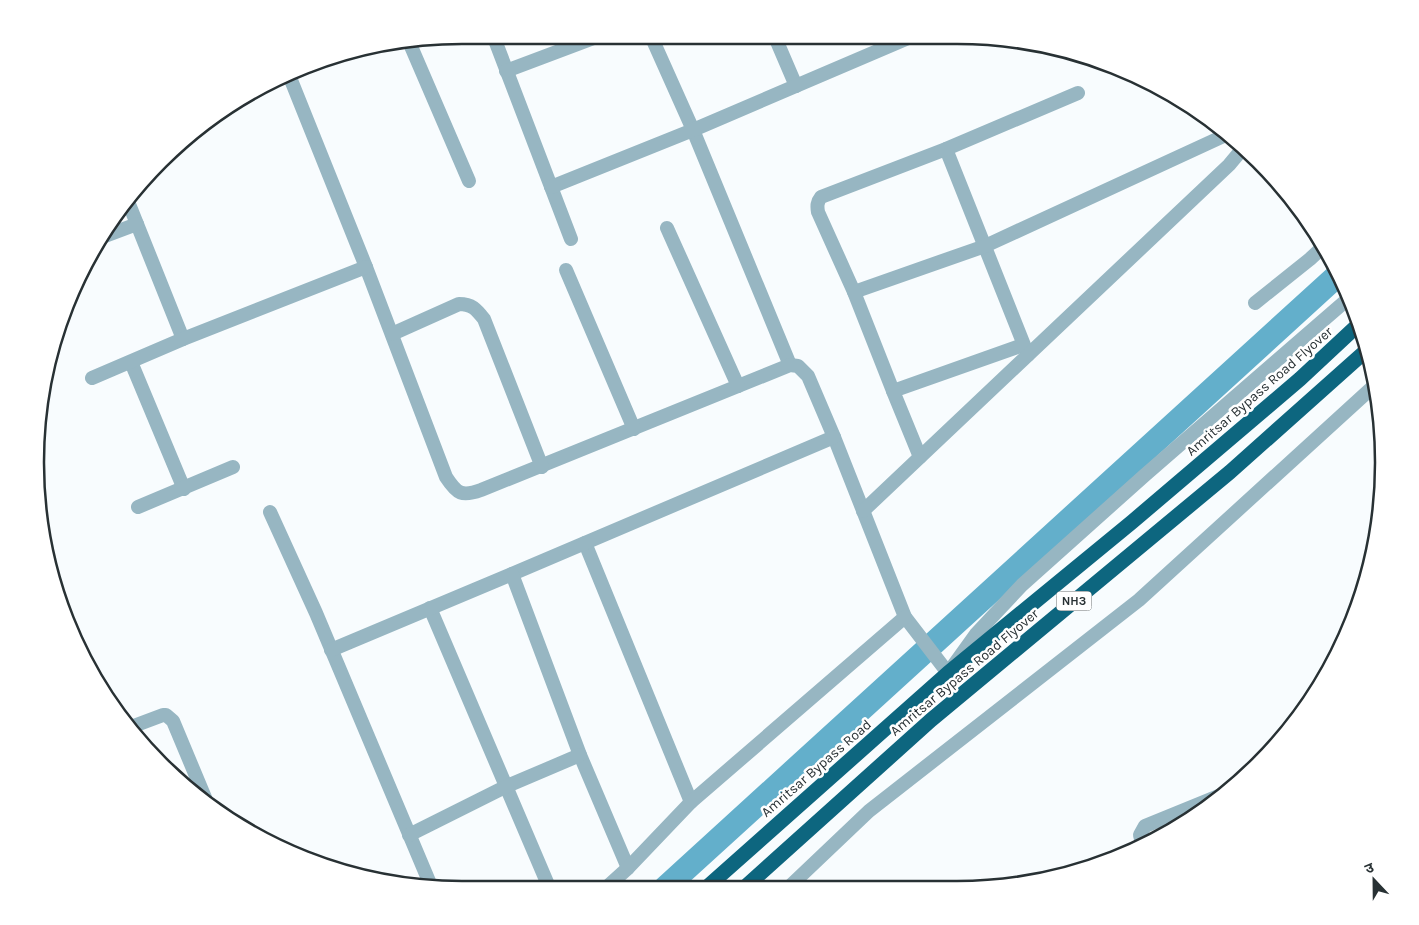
<svg xmlns="http://www.w3.org/2000/svg" width="1419" height="925" font-family="Karla,'Noto Sans Devanagari',sans-serif">
  <rect width="100%" height="100%" fill="#f8fcfe"/>
  <g fill="none" stroke-linecap="round" stroke-linejoin="round">
    <path stroke="#63afcb" stroke-width="24" d="M665,888L1340,273"/>
    <g stroke="#97b6c2" stroke-width="14">
      <path d="M493,35L571,239"/>
      <path d="M651,36L693,130L790,365"/>
      <path d="M775,37L796,86"/>
      <path d="M410,44L469,181"/>
      <path d="M506,71L599,36"/>
      <path d="M289,75L366,267L446,477C457,494 462,497 481,490L790,365L798,366L808,376L834,437L905,617L948,673L976,634L1022,585L1145,475L1349,298"/>
      <path d="M946,149L1028,355"/>
      <path d="M551,187L693,130L908,38"/>
      <path d="M127,199L183,339"/>
      <path d="M667,228L738,386"/>
      <path d="M105,236L137,224"/>
      <path d="M566,270L634,429"/>
      <path d="M854,292L985,246L1228,134"/>
      <path d="M1255,303L1310,259L1323,247"/>
      <path d="M392,334L459,304C472,304 476,309 484,319L542,467"/>
      <path d="M131,362L184,489"/>
      <path d="M92,378L183,339L366,267"/>
      <path d="M893,391L854,292L818,212C817,206 817,202 821,197L946,149L1078,93"/>
      <path d="M920,457L893,391L1023,345"/>
      <path d="M138,507L233,467"/>
      <path d="M863,511L1229,165L1244,147"/>
      <path d="M270,512L316,613L431,886"/>
      <path d="M585,543L691,802"/>
      <path d="M512,574L834,437"/>
      <path d="M430,608L549,887"/>
      <path d="M331,650L512,574L580,755L628,868"/>
      <path d="M131,727L163,715H166L173,721L206,800"/>
      <path d="M409,835L505,787L580,755"/>
      <path d="M1143,847L1140,835L1145,826L1226,793"/>
      <path d="M607,887L628,868L691,802L905,617"/>
      <path d="M788,888L869,811L1139,600L1375,385"/>
    </g>
    <g stroke="#0d667f" stroke-width="15">
      <path d="M706,888L948,673L1132,522L1300,379L1359,324"/>
      <path d="M744,888L931,720L1230,472L1368,349"/>
    </g>
  </g>
  <g text-anchor="middle" stroke-width="5" stroke-linejoin="round" paint-order="stroke">
    <rect fill="#fff" stroke="#686f71" stroke-width="1" x="1056.5" y="591.5" width="35" height="19" rx="4"/>
    <g font-size="12" font-weight="bold" fill="#283134">
      <text x="1074" y="605">NH3</text>
    </g>
    <g font-size="14" fill="#283134" stroke="#fff">
      <text transform="translate(1259 391) rotate(-41)" y="5">Amritsar Bypass Road Flyover</text>
      <text transform="translate(964 672) rotate(-40)" y="5">Amritsar Bypass Road Flyover</text>
      <text transform="translate(816 768) rotate(-41)" y="5">Amritsar Bypass Road</text>
    </g>
  </g>
  <path d="M0 0H1419V925H0ZM462 44H957A418 418 0 0 1 1375 462V463A418 418 0 0 1 957 881H462A418 418 0 0 1 44 463V462A418 418 0 0 1 462 44Z" fill="#fff" fill-rule="evenodd"/>
  <path fill="none" stroke="#283134" stroke-width="2.5" d="M462 44H957A418 418 0 0 1 1375 462V463A418 418 0 0 1 957 881H462A418 418 0 0 1 44 463V462A418 418 0 0 1 462 44Z"/>
  <g transform="translate(1374 880) rotate(338)" stroke="#ffffff" stroke-width="4" paint-order="stroke">
  <path d="M0-4L9 19L0 12L-9 19Z" fill="#283134"/>
  <text y="-8" font-size="14" font-weight="bold" text-anchor="middle" fill="#283134">उ</text>
  </g>
</svg>
